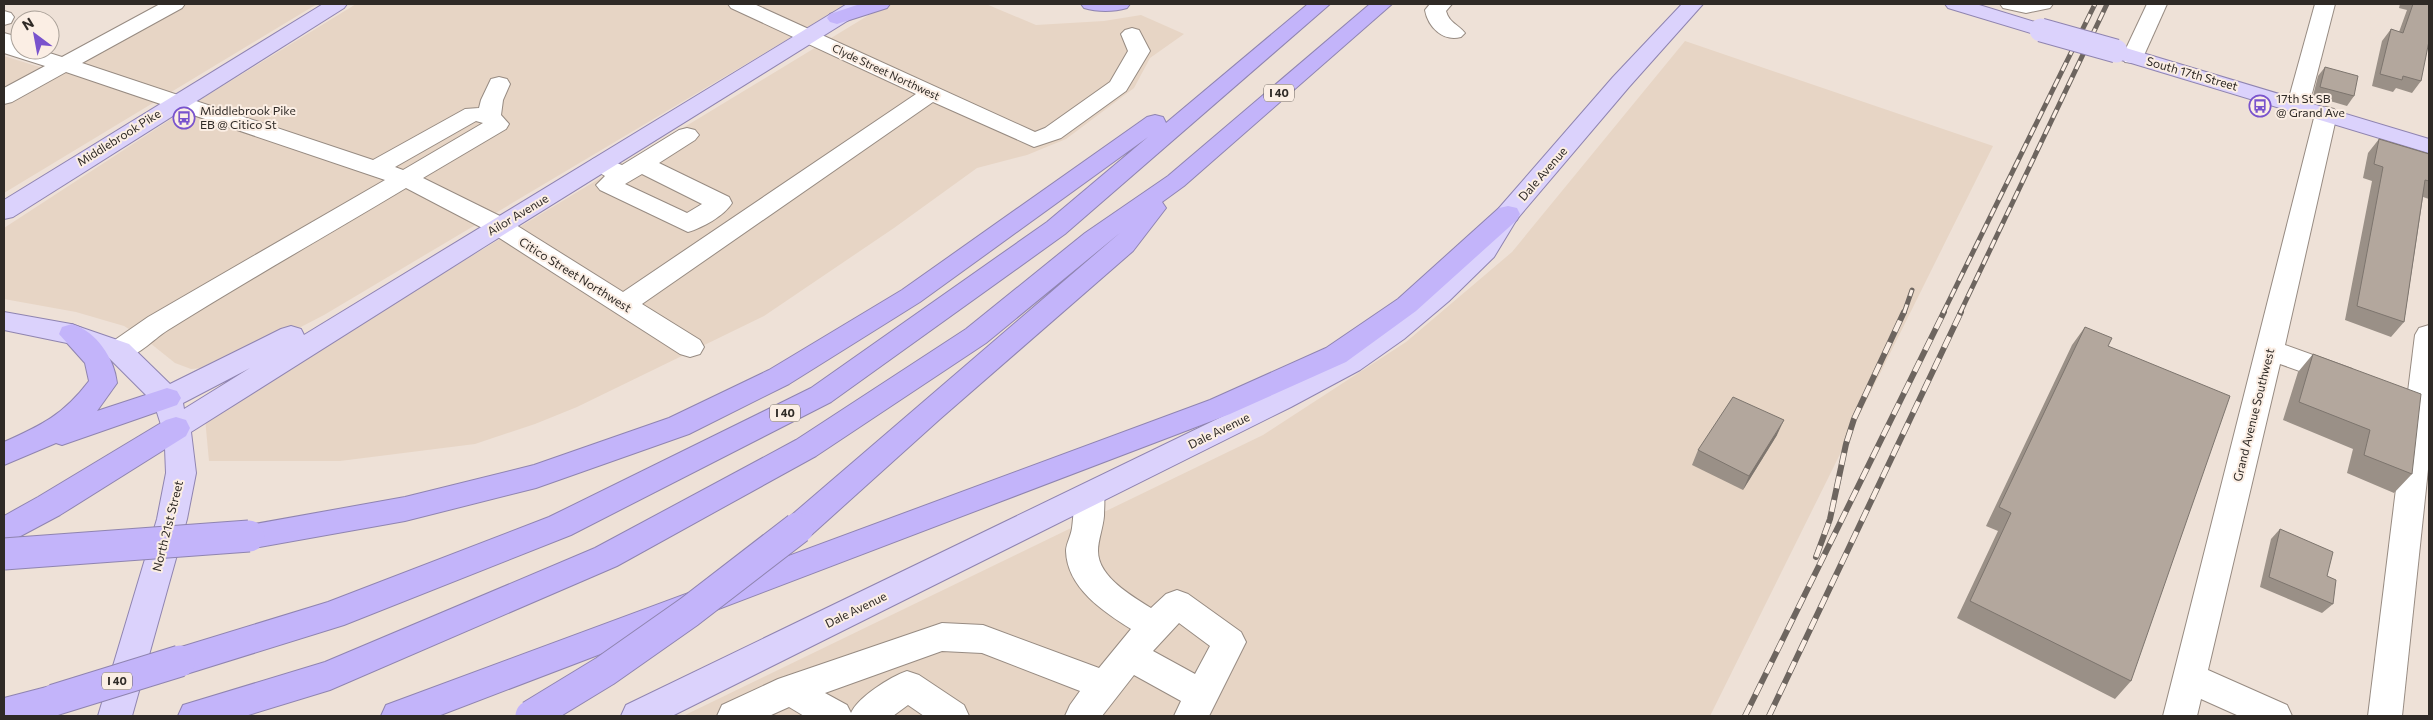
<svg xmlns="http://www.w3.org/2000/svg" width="2433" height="720" font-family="Commissioner,sans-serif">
  <rect width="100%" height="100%" fill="#eee1d7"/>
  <g fill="#e7d5c5">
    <path d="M184,4H317L4,193V102Z"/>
    <path d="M356,4H847L324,315L245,356L216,367L191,369L175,363L145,339L124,326L76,312L4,299V228L208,95Z"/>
    <path d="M887,4H986L1036,25L1104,21L1141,15L1184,34L1150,58L1134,88L1066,139L1027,155L977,168L894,228L764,316L577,407L535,424L475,444L340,461H209L205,418Z"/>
    <path d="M1685,41L1993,146L1710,716H683L1263,435L1406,342L1512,252Z"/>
    <path d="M4,56L33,65L44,68L4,91Z"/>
  </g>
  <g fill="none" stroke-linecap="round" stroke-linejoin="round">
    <g stroke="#978b82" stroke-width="2">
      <g id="minor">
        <path d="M160,4H185L182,8L82,63L373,160L465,109L479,108L481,100L491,79L499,77L507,79L510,84L503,100L501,115L509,124L506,129L423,178L508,220L623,292L916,94L731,8L728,4H754L1035,132L1045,128L1110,82L1128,51L1121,34L1125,30L1132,28L1139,30L1150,51L1126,91L1061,138L1034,147L933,102L642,304L700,340L704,347L700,354L690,357L680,354L490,232L406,188C326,236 246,281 168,330C150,341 132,365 109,358L105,351L109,344L148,317L385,180L66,72L12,102L4,104V88L45,66L4,53V33L11,35L20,44V50H40L62,57ZM476,121L483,123L403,170L395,167Z"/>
        <path d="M1430,4H1452L1446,11C1449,23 1458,24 1465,33L1461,37C1443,42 1428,27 1425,10Z"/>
        <path d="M2000,4H2053L2050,8L2026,13L2003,8Z"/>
        <path d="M2147,4H2167L2141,62L2133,63L2125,62L2122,57Z"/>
        <path d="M2315,4H2335L2309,105L2306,110L2298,112L2290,110L2287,105Z"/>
        <path d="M4,11L11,13L14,17L11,23L4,25Z"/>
        <path d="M2326,107L2334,109L2337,114L2285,345L2352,369L2356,376L2352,383L2342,386L2280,364L2208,670L2287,705L2292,716H2239L2201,699L2197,716H2163L2315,114L2318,109Z"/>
        <path d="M687,128L695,130L699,135L695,140L659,163L729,197L732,203C724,216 702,228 688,232L600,190L596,185L605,176L593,169L589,164L593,159L601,157L622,165L679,130ZM642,174L702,204L687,213L625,184Z"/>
        <path d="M2429,325V460L2402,716H2368L2415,335L2419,328Z"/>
        <path d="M1090,483L1101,487C1106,497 1104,505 1104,516C1103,528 1098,540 1098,551C1098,577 1132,596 1151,608L1166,594L1177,590L1188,594L1241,632L1246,642L1209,716H1174L1181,701L1134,675L1102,716H1065L1070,705L1080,691L982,653L942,651L825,693L847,705L851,713C858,697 890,677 907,671L919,675L964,705L969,716H924L908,705L893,716H804L789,707L769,716H717L722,705L778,679L942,623L983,625L1099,668L1131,629C1104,612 1067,588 1066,551C1066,544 1071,536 1072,528C1074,514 1073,500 1079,487ZM1179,623L1210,646L1195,674L1153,651Z"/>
      </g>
    </g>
    <g stroke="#8f84b0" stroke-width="2">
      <g id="major">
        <path d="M323,4H347L344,8L13,217L4,219V200Z"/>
        <path d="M847,4H871L868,8L484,247L191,432L196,473L187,519L132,716H98L157,519L166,473L165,448L162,428L154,403L109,358L67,343L4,330V312L71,324L129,344L170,384L281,329L291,326L301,329L304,335ZM250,368L184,409L183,403Z"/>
        <path d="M1682,4H1703L1629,87L1517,219L1494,257L1449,301L1404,339L1360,370L1291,407L672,716H621L626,705L1271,393L1340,356L1384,325L1431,289L1476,245L1499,208L1613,77Z"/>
        <path d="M1945,4H1976L2048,26L2051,30L2048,34L2041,36L1948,8Z"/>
        <path d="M2116,45L2429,139V153L2108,56L2105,51L2108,46Z"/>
      </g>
    </g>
    <g stroke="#8f84b0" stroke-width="2">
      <g id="highway">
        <path d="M860,4H890L887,8L837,24L830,22L827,18L830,14Z"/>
        <path d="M1081,4H1130L1127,8C1114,12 1097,12 1084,8Z"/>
        <path d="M1308,4H1330L1065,234L831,402L571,535L344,625L180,676L168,671L163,661L168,651L328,602L549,517L811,388L1047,222L1148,137L920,302L789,384L689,434L536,488L405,521L249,549L238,545L234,536L238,527L405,497L534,465L669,418L769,370L902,290L1147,117L1155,115L1163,117L1166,123Z"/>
        <path d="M1370,4H1392L1184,186L1162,202L1166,208L1133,251L940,419L809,537L798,540L787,537L783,528L787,519L1121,232L986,343L816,456L617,566L330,690L245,716H178L183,705L325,662L595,548L796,440L966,329L1085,233L1168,176Z"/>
        <path d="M1508,206L1517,208L1520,214L1517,220L1416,311L1346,362L1230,414L438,716H381L386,705L1210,400L1326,348L1398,299L1499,208Z"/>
        <path d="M72,324C97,332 114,358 117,383L97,411L167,388L177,391L181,398L177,405L62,445L56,443L4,465V442C42,425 63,415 89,381L85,363L59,334L62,327Z"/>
        <path d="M176,417L186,420L190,428L186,436L60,515L15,539L4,542V516L38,497L166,420Z"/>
        <path d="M54,685L66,689L71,700L66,711L50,716H4V698Z"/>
      </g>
    </g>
    <use href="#minor" fill="#fff" fill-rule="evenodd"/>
    <use href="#major" fill="#dbd2fc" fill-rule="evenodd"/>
    <use href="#highway" fill="#c3b4fa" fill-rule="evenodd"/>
    <g stroke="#6d655f" stroke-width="5">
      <g id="rail-far1">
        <path d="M1904,313L1912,290"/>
        <path d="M1943,313L2095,4"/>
        <path d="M1960,313L2107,4"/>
      </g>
    </g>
    <g stroke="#6d655f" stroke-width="6">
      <g id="rail">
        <path d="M1816,557L1830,519L1846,444L1854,419L1904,312"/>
        <path d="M1745,716L1944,312"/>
        <path d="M1769,716L1961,312"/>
      </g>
    </g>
    <use href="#rail-far1" stroke="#fbeee4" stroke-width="3" stroke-dasharray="9" stroke-linecap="butt"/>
    <use href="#rail" stroke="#fbeee4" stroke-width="4.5" stroke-dasharray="12" stroke-linecap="butt"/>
    <g stroke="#8f84b0" stroke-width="25" stroke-linecap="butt">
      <path id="major-bridge" d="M2041,30L2116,51"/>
    </g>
    <g stroke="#8f84b0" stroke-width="33" stroke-linecap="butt">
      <g id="highway-bridge">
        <path d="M4,554L249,536"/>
        <path d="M54,700L180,661"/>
        <path d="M531,716L605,671L689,612L798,528"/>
      </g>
    </g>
    <use href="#major-bridge" stroke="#dbd2fc" stroke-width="23"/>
    <use href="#highway-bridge" stroke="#c3b4fa" stroke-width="31"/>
  </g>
  <g fill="#9a9087">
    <path d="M2400,4H2429L2421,81L2412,93L2396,88L2393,92L2372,86L2382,41L2391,29L2399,32L2407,10L2399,8Z"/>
    <path d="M2325,67L2354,96L2347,106L2313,96L2318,76Z"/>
    <path d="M2379,139L2429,154V199L2423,197L2404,322L2391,337L2345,320L2372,181L2363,178L2368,153Z"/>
    <path d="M2085,327L2108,346L2131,681L2115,699L1957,618L1998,531L1986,526L2072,345Z"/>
    <path d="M2313,354L2412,474L2394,493L2347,473L2353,449L2283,420L2298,372Z"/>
    <path d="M1777,435L1743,490L1692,465L1698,450Z"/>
    <path d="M2280,529L2327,576L2333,604L2322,613L2260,587L2271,539Z"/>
  </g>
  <path fill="#7d756e" d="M1784,420L1777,435L1743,490L1749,476Z"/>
  <g fill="#b3a79d" stroke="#7d756e">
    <path d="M2413,4H2429V41L2421,81L2403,76L2402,80L2380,74L2391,29L2403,33Z"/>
    <path d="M2325,67L2358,76L2354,96L2320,87Z"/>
    <path d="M2379,139L2429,154V181L2425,180L2404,322L2357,306L2383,167L2374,164Z"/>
    <path d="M2085,327L2112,338L2108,346L2230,396L2131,681L1970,601L2011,513L1999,507Z"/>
    <path d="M2313,354L2421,394L2412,474L2364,455L2370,430L2299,402Z"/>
    <path d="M1733,397L1784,420L1749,476L1698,450Z"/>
    <path d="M2280,529L2333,552L2327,576L2336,580L2333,604L2269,577Z"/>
  </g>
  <defs>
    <g id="bus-ring" transform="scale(1.125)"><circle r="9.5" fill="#fbeee4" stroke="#7953cd" stroke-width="1.5"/><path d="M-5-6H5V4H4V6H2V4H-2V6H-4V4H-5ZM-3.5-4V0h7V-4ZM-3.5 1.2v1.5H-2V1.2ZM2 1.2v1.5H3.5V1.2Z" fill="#7953cd"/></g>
  </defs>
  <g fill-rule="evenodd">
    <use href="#bus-ring" x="2260" y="106"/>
    <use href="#bus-ring" x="184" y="118"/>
  </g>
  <g text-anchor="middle" stroke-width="4" stroke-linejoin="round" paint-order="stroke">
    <g font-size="11" fill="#2f2a26" stroke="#fbeee4">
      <text transform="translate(886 72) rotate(25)" y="4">Clyde Street Northwest</text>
    </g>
    <g fill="#fbeee4" stroke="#6c655f" stroke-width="1">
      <rect x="1264" y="84.5" width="30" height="17" rx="4"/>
      <rect x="770" y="404.5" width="30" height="17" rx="4"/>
      <rect x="102" y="672.5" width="30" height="17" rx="4"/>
    </g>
    <g font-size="11" font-weight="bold" fill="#2f2a26">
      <text x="1279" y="97">I 40</text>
      <text x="785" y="417">I 40</text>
      <text x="117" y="685">I 40</text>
    </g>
    <g font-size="12" fill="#2f2a26" stroke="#fbeee4">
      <text transform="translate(2192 74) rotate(16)" y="4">South 17th Street</text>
      <text transform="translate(119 138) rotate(-32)" y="4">Middlebrook Pike</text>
      <text transform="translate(1543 174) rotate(-49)" y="4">Dale Avenue</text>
      <text transform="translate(518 215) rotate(-31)" y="4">Ailor Avenue</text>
      <text transform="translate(575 275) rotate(32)" y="4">Citico Street Northwest</text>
      <text transform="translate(2254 415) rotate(-76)" y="4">Grand Avenue Southwest</text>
      <text transform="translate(1219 431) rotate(-26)" y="4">Dale Avenue</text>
      <text transform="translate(168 526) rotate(-76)" y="4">North 21st Street</text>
      <text transform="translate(856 610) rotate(-26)" y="4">Dale Avenue</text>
    </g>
    <g font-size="12" fill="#2f2a26" stroke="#fbeee4" text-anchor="start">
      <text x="2276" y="103">17th St SB<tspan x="2276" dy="14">@ Grand Ave</tspan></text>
      <text x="200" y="115">Middlebrook Pike<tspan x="200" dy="14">EB @ Citico St</tspan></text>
    </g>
  </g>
  <rect width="2433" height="720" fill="none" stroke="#2f2a26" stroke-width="10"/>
  <g transform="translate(35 35) rotate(328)"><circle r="24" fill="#fbeee4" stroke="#a9a098"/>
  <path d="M0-4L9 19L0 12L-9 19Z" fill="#7953cd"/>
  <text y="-8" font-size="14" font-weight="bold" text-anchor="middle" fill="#2f2a26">N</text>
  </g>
</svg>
